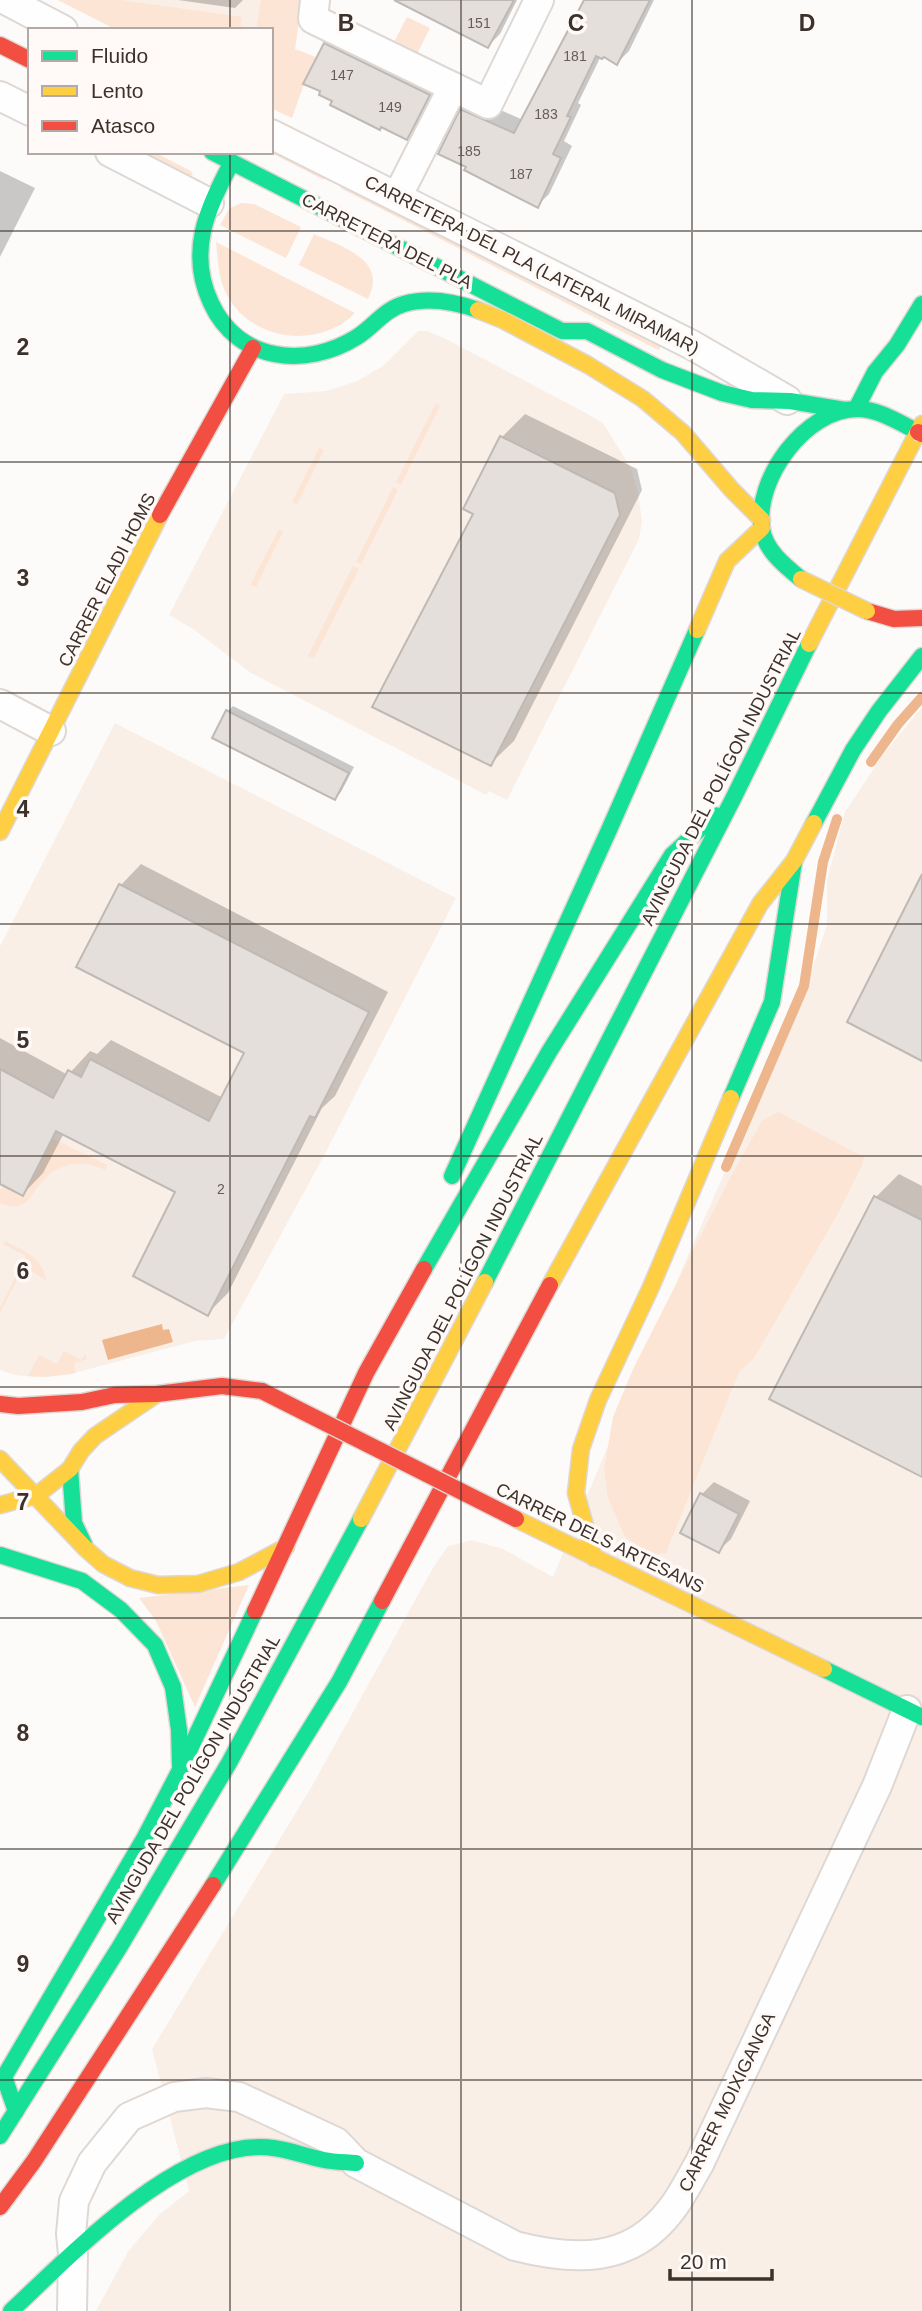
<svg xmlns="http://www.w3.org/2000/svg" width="922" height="2311" font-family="Arial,sans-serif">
  <rect width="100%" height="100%" fill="#fdfbf9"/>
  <g fill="#f9efe7">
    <path d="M58,0H302L285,115L271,108V30H117Z"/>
    <path d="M418,331H427L448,340L584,412L603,423L631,468L638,493L642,521L639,539L507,800L489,791L486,795L251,673L193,629L169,615L284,394L326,391L357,381L383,366Z"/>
    <path d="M922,707V2311H96L129,2250L160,2214L189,2191L152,2049L312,1786L434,1566L448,1546L472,1540L503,1549L553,1577L686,1260L803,995L827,925V880L845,812L882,756Z"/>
    <path d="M115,723L456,898L326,1152L224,1339L195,1341L67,1375L37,1377L14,1375L0,1370V946Z"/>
  </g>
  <g fill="#fce5d5">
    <path d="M58,0H121L242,17L240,30H117Z"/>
    <path d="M261,0H302L295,49L316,57L304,84L292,118L271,108V30H256Z"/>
    <path d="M407,17L430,28L417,54L394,42Z"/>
    <path d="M271,148L326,176V179H322L269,152H271Z"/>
    <path d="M144,152H154L191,171L193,175L190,176Z"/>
    <path d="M342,184L660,346V349L658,350L342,189L340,187Z"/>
    <path d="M241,203L254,204L301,227L286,258L220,225L229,209Z"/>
    <path d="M314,234C343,247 388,260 368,299L299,265Z"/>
    <path d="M216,242L355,313C319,350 251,341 227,295C218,279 218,260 216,242Z"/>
    <path d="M436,403L440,406L401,485L396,482Z"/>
    <path d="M319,448L324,450L297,505L292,502Z"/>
    <path d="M393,487L398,490L361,564L356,562Z"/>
    <path d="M279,529L283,532L256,587L250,585Z"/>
    <path d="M353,566L359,569L314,658L308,656Z"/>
    <path d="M778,1112L864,1157L862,1165L836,1217L754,1358L739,1372L666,1553L651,1554L625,1537L608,1498L604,1469L613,1417L634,1367L732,1174L762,1121Z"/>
    <path d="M52,1138L107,1165L105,1170C80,1158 57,1163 40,1184C35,1189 32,1197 26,1202C18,1208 9,1207 0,1203V1191L3,1186L23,1196Z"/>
    <path d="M5,1241C24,1251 42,1257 46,1280L24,1267L0,1313V1307L26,1256L3,1244Z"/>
    <path d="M64,1351L81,1360L85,1354L87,1359L74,1363L76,1373L47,1377L28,1376L39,1355L57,1364Z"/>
    <path d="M249,1585L195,1707L156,1621L139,1598Z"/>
  </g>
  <path fill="#eeb68c" d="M162,1324L163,1330L169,1329L173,1342L108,1360L102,1340Z"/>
  <g fill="#0003">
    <path d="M178,0H243L235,8Z"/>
    <path d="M399,0H517L500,34L488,46Z"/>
    <path d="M586,0H654L629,51L617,63L604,55L601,56L578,103L581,105L564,141L572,146L549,194L537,206L462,110L474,98L523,120Z"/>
    <path d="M337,31L442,82L419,125L407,138L334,100L325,44Z"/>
    <path d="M0,171L35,188L0,257Z"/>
    <path d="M525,414L637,469L642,490L514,741L490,764L475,514L466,508L502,437Z"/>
    <path d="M233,706L354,767L341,792L335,798L228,711Z"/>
    <path d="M141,864L388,992L335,1096L322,1108L228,1293L208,1313L178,1191L64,1133L43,1173L23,1194L0,1182V1038L68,1075L90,1051L97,1054L111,1040L223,1098L246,1052L79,966L121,885Z"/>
    <path d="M899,1174L922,1186V1475L876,1197Z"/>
    <path d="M714,1482L750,1501L731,1539L718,1551L702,1494Z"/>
  </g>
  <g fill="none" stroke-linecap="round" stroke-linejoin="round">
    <g stroke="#eeb68c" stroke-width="10">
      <path d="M871,762L898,724L922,697"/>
      <path d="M726,1167L804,986L823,862L837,819"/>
    </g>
  </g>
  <g fill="#e4dfdb" stroke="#beb9b5" stroke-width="2">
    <path d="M394,0H514L488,48Z"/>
    <path d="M584,0H650L617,65L604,57L602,59L596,56L567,116L571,117L553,154L561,158L538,208L464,170L466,167L438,154L460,109L514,133Z"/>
    <path d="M324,43L430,95L407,140L381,127L380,130L330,105L332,101L319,95L320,91L303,84Z"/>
    <path d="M500,436L615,493L620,515L491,766L372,707L473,514L463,509Z"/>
    <path d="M226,710L349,773L335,800L212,738Z"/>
    <path d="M922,874V1061L847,1022Z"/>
    <path d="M119,884L369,1012L315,1118L310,1116L208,1316L133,1276L175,1192L56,1131L23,1196L0,1184V1069L53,1098L68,1070L81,1077L90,1059L209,1121L244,1053L76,967Z"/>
    <path d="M874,1196L922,1220V1477L769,1399Z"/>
    <path d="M700,1493L739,1514L719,1553L680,1533Z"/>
  </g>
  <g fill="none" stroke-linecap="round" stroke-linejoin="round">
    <g stroke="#ded8d4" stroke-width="32">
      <g id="street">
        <path d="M6,0L63,30"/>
        <path d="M315,0L313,19L488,104L539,0"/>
        <path d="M0,96L30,111"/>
        <path d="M271,134L692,345L787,400"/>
        <path d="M110,152L209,203"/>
        <path d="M397,197L453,87"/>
        <path d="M0,704L51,731"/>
        <path d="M72,2311L73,2254L71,2234L74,2201L92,2163L129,2117L174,2097L206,2093L239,2097L336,2142L356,2163L515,2246C574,2261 630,2264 671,2210C682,2196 690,2179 699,2164L877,1786L907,1710"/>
      </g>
    </g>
    <g stroke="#ded8d4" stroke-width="19">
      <g id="fast">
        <path d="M212,152L562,331H587L662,370L722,393L752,400L790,401L845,410"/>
        <path d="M232,162C207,208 187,252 211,303C238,362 306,369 357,337C373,327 385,309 404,304C428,297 455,302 478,310"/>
        <path d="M856,409L875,372L897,345L922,304"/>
        <path d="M801,579C785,566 765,550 762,529C754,479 806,409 857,409C879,409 900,423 918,432"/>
        <path d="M814,823L853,750L879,711L922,656"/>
        <path d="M731,1098L772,1002L794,862"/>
        <path d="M452,1176L609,830L697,630"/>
        <path d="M424,1269L549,1052L672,855L715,815"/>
        <path d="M485,1282L734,797L809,644"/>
        <path d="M70,1469L74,1523L84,1544"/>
        <path d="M0,1555L82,1581L121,1610L155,1645L173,1687L179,1730L180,1765"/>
        <path d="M824,1669L922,1717"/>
        <path d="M213,1885L339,1682L382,1601"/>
        <path d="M16,2111L4,2077L145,1837L180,1770L255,1611"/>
        <path d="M0,2136L119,1948L229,1763L361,1519"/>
        <path d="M11,2311C70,2256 163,2159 245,2148C277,2144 295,2154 324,2160C334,2162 345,2162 356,2163"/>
      </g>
    </g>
    <g stroke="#ded8d4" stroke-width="19">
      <g id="slow">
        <path d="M478,310L503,320L588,365L643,399L683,433L732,490L762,520"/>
        <path d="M697,630L727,561L762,528"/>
        <path d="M809,644L922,424"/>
        <path d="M0,832L160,515"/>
        <path d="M550,1285L760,904L794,861L814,823"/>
        <path d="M0,1459L86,1549L103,1564L130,1578L158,1585L198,1584L239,1572L286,1547"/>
        <path d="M0,1505L37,1495L70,1469L81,1451L95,1436L157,1394"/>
        <path d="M361,1519L485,1282"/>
        <path d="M516,1519L824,1669"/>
        <path d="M594,1558L576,1493L581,1449L598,1400L651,1287L731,1098"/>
      </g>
    </g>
    <g stroke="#ded8d4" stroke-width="19">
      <g id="jam">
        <path d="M0,45L30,60"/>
        <path d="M160,515L253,348"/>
        <path d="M867,611L894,619L922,618"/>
        <path d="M0,1404L18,1406L82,1402L115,1395L157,1394L222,1386L262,1391"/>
        <path d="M382,1601L550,1285"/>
        <path d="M255,1611L366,1373L424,1269"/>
        <path d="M0,2207L34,2161L213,1885"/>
      </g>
    </g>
    <use href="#street" stroke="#fffefe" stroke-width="28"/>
    <use href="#fast" stroke="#16e098" stroke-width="16"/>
    <use href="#slow" stroke="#ffcf43" stroke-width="16"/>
    <use href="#jam" stroke="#f24e42" stroke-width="16"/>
    <g stroke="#ded8d4" stroke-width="19" stroke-linecap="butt">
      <path id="slow-bridge" d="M801,579L867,611"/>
    </g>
    <g stroke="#ded8d4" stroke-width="19" stroke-linecap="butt">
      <g id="jam-bridge">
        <path d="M918,432L922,434"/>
        <path d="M262,1391L516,1519"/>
      </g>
    </g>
    <use href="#slow-bridge" stroke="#ffcf43" stroke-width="16"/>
    <use href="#jam-bridge" stroke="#f24e42" stroke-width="16"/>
  </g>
  <path fill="none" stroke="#3b322c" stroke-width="2" stroke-opacity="0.55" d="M230,0V30M461,0V2311M692,0V2311M230,152V2311M0,231H922M0,462H922M0,693H922M0,924H922M0,1156H922M0,1387H922M0,1618H922M0,1849H922M0,2080H922"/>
  <g text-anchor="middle" stroke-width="7" stroke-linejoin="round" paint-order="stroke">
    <g font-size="14" fill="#655d58">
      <text x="479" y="28">151</text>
      <text x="575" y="61">181</text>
      <text x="342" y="80">147</text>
      <text x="390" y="112">149</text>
      <text x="546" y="119">183</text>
      <text x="469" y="156">185</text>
      <text x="521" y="179">187</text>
      <text x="221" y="1194">2</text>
    </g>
    <g font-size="18" fill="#3b322c" stroke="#fffaf7">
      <text transform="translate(387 241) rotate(27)" y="6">CARRETERA DEL PLA</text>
      <text transform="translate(532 265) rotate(27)" y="6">CARRETERA DEL PLA (LATERAL MIRAMAR)</text>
      <text transform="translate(107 580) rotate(-63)" y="6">CARRER ELADI HOMS</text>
      <text transform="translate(721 777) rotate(-63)" y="6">AVINGUDA DEL POLÍGON INDUSTRIAL</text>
      <text transform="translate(463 1282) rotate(-63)" y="6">AVINGUDA DEL POLÍGON INDUSTRIAL</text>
      <text transform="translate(600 1538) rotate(26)" y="6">CARRER DELS ARTESANS</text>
      <text transform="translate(193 1779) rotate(-60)" y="6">AVINGUDA DEL POLÍGON INDUSTRIAL</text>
      <text transform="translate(727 2102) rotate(-64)" y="6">CARRER MOIXIGANGA</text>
    </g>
  </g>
  <g font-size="23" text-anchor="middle" font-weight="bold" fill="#3b322c" stroke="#fffaf7" stroke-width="7" stroke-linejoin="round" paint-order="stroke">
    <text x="346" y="31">B</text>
    <text x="576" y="31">C</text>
    <text x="807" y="31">D</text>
    <text x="23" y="355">2</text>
    <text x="23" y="586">3</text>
    <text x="23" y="817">4</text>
    <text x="23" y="1048">5</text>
    <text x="23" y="1279">6</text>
    <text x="23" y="1510">7</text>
    <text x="23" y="1741">8</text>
    <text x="23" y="1972">9</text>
  </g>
  <rect x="28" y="28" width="245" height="126" fill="#fffaf7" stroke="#b1aaa6" stroke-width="2"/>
  <rect x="42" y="51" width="35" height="10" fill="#16e098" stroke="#b1aaa6" stroke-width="2"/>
  <text x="91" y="63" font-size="21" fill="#3b322c">Fluido</text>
  <rect x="42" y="86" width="35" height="10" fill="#ffcf43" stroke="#b1aaa6" stroke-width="2"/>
  <text x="91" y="98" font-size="21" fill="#3b322c">Lento</text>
  <rect x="42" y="121" width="35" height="10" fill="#f24e42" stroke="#b1aaa6" stroke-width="2"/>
  <text x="91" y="133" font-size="21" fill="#3b322c">Atasco</text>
  <path d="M670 2269v10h102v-10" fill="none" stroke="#3b322c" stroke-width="3.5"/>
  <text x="680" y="2269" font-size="21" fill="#3b322c" stroke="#fffaf7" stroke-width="5" paint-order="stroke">20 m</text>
</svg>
